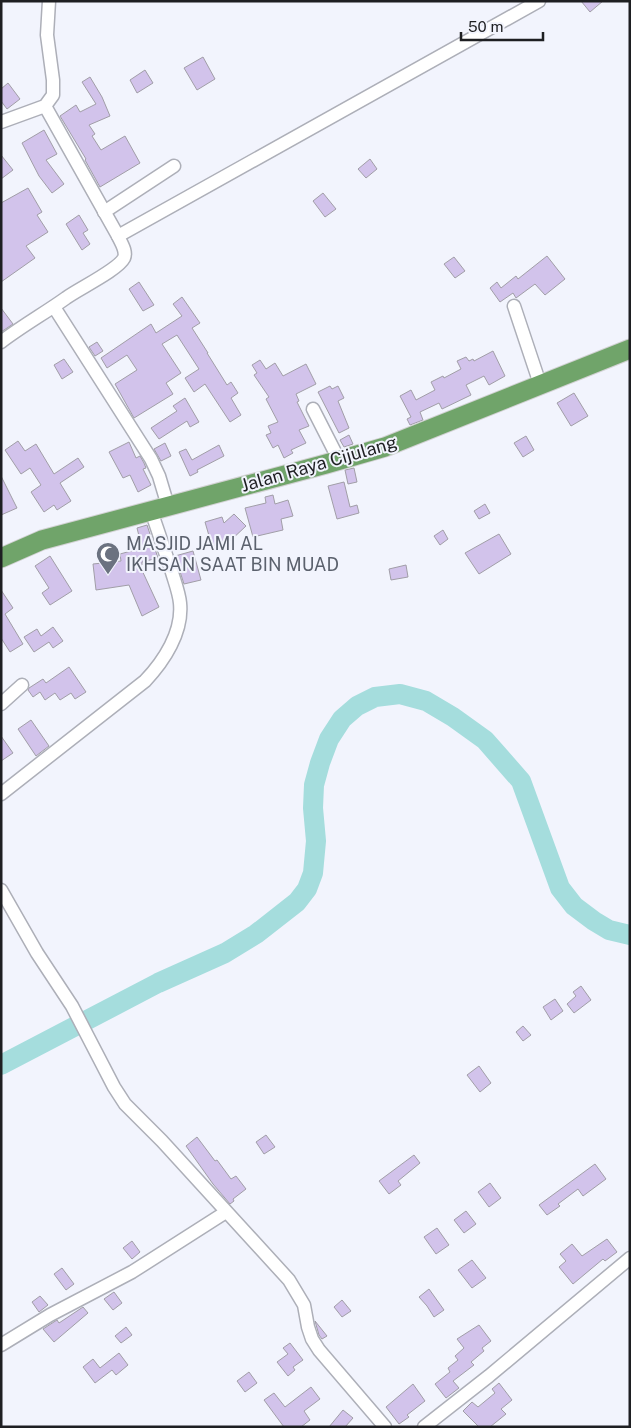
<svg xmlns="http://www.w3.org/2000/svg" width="631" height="1428" font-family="'Public Sans',sans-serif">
  <rect width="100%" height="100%" fill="#f2f4fd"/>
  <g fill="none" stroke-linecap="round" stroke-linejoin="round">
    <path stroke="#a5dddd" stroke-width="20" d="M1,1065L158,983L225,953L256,934L297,902L307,889L313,873L316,841L313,808L314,785L320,763L329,739L342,719L357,706L375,697L400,694L426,701L453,717L485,740L521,781L560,888L574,906L594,921L609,930L630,935"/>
  </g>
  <g fill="#d2c3eb" stroke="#a19ea7">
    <path d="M581,1H603L590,12Z"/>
    <path d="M203,57L215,79L197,90L184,68Z"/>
    <path d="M145,70L153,83L137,93L130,80Z"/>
    <path d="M90,77L102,97L110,116L89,125L95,134L92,136L101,150L125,136L140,163L100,187L85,160L86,159L60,116L76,105L80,112L96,104L82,82Z"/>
    <path d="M8,83L20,99L7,109L1,101V89Z"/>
    <path d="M44,130L57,154L46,160L64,184L52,193L39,176L22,143Z"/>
    <path d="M1,155L13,170L1,179Z"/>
    <path d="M370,159L377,169L366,178L358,169Z"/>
    <path d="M28,188L42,212L37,215L48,232L26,246L35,258L1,282V203Z"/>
    <path d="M323,193L336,209L325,217L313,201Z"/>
    <path d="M79,215L88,230L83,233L90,244L82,250L66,224Z"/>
    <path d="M547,256L565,279L545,295L535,284L516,298L513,293L500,302L490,288L497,282L501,288L516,276L518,279Z"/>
    <path d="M454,257L465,271L455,278L444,264Z"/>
    <path d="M139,282L154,305L143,311L129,289Z"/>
    <path d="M182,297L200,323L192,328L208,353H207L227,385L231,382L238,393L231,398L241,415L230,422L205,384L194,392L185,378L199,369L177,335L162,344L181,373L166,383L173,394L134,418L115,384L137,370L127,355L107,368L101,358L151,324L156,333L182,316L173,304Z"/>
    <path d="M1,308L13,324L1,332Z"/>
    <path d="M97,342L103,351L95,356L89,347Z"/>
    <path d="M493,351L505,376L489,385L484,376L466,385L471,395L442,409L439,403L420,412L423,420L410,425L407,419L411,417L400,396L411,390L416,400L435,390L431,382L443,376L444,378L461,369L457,361L466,357L469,361L473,359L474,361Z"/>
    <path d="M64,359L73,372L62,379L54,365Z"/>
    <path d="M260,360L266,369L275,363L283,376L306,364L316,384L296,394L299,401L297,402L309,426L299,430L306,443L291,450L293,453L284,458L278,445L273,448L266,435L271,433L268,426L278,422L266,399L269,397L254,375L257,373L252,365Z"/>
    <path d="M330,386L332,389L338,386L344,398L338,401L349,428L339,433L318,392Z"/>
    <path d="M574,393L588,416L571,426L557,403Z"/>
    <path d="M185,398L199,422L190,427L187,421L159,439L151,428L177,411L173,406Z"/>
    <path d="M349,435L353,444L344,447L340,440Z"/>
    <path d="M526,436L534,450L523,457L514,443Z"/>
    <path d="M18,441L25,451L36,444L54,474L78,458L84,467L60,483L71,501L57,510L54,505L44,512L31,492L41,485L30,468L21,474L5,450Z"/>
    <path d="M129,442L136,458L140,456L144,463L146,468L143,469L151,485L138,492L130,475L123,478L109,452Z"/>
    <path d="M165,443L171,456L161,461L154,449Z"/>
    <path d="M219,445L224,456L197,470L198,472L190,476L179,452L186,449L192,460Z"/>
    <path d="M354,468L357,482L348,484L345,470Z"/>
    <path d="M1,476L17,508L1,515Z"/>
    <path d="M344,482L350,507L357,505L359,513L337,519L328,486Z"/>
    <path d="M273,495L275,504L288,500L293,516L281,519L283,530L253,537L245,508L266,503L265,497Z"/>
    <path d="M485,504L490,513L479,519L474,511Z"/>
    <path d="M234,514L246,526L230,541L212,546L205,522L222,517L224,523Z"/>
    <path d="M147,525L158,558L142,562V565L140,566L159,607L142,616L129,585L96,590L93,564L121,561L120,554L142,548L137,528Z"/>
    <path d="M443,530L448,539L440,545L434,536Z"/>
    <path d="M499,534L511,554L479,574L465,553Z"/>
    <path d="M193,551L201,580L184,584L175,556Z"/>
    <path d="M50,556L72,591L50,605L42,593L49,588L35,566Z"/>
    <path d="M406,565L408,577L391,580L389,569Z"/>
    <path d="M1,590L13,608L5,614L23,644L10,652L1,638Z"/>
    <path d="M53,627L63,641L53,648L49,642L34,652L24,637L37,629L41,636Z"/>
    <path d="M69,667L86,692L75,699L71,693L60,700L55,693L45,700L40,692L33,697L28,690L29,688L43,679L46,683Z"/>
    <path d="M31,720L49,746L36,756L18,729Z"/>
    <path d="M1,736L13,753L1,761Z"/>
    <path d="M581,986L591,1000L574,1013L567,1004L576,996L573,992Z"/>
    <path d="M555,999L563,1011L551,1020L543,1007Z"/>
    <path d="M523,1026L531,1035L523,1041L516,1032Z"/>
    <path d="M479,1066L491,1083L480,1092L467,1075Z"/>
    <path d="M266,1135L275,1147L264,1154L256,1142Z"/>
    <path d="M197,1137L215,1161L217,1160L231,1179L236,1176L246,1189L233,1199L234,1201L230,1204L213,1184L186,1146Z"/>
    <path d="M414,1155L420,1163L398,1181L401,1185L389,1194L379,1181Z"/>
    <path d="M595,1164L606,1179L583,1196L578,1189L558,1204L560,1206L547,1215L539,1205Z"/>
    <path d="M490,1183L501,1198L489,1207L478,1192Z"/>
    <path d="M466,1211L476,1224L464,1233L454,1220Z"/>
    <path d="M437,1228L449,1245L436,1254L424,1237Z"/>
    <path d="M607,1239L617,1252L605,1261L603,1259L573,1284L559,1267L566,1261L560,1254L572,1244L582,1256Z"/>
    <path d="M132,1241L140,1252L132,1259L123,1248Z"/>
    <path d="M472,1260L486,1278L472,1288L458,1270Z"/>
    <path d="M62,1268L74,1284L66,1290L54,1274Z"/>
    <path d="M429,1289L444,1310L434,1317L427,1306L419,1297Z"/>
    <path d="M114,1292L122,1303L113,1310L104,1299Z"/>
    <path d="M40,1296L48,1305L39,1312L32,1302Z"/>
    <path d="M342,1300L351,1311L342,1317L334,1307Z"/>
    <path d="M83,1307L88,1313L54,1342L43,1329L57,1320L59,1323Z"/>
    <path d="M315,1321L327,1336L322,1339L319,1335Z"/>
    <path d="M479,1325L491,1341L482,1348L484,1351L471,1362L474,1365L453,1381L459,1388L446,1398L435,1384L450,1372L448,1368L458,1360L455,1356L464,1348L457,1339Z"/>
    <path d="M126,1327L132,1335L121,1343L115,1336Z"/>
    <path d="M290,1343L303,1360L293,1367L295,1370L288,1376L277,1362L288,1354L283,1348Z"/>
    <path d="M119,1353L128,1365L116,1375L112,1370L95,1383L83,1367L93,1359L100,1368Z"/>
    <path d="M249,1372L257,1383L245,1392L237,1381Z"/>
    <path d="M499,1383L512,1400L501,1409L506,1414L490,1427H479L463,1411L472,1402L478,1407L495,1393L492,1389Z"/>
    <path d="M413,1384L425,1401L407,1415L409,1417L399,1424L386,1407Z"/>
    <path d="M311,1387L320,1399L304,1411L310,1420L301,1427H284L264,1400L274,1393L285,1407Z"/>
    <path d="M343,1410L353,1418L345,1427H329Z"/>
  </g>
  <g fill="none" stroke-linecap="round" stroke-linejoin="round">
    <g stroke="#adafb8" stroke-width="15">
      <g id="minor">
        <path d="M1,122L45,106L53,95V80L47,35L49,1"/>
        <path d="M104,212L174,166"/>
        <path d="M118,236L539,1"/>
        <path d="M514,306L540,384"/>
        <path d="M54,307L151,459L159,476L168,506"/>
        <path d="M1,342C22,326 45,313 66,298C78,289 118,270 124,258C127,251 121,243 118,236L45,106"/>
        <path d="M313,409L339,460"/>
        <path d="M1,704L22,685"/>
        <path d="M1,794L145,681C164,661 183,632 180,603C179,592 174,580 171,569C164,550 158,530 151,511"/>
        <path d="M1,890L37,953L72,1006L114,1087L125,1104L162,1141L289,1280L304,1305L308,1327L312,1339L319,1350L385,1427"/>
        <path d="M1,1345L50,1315L132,1272L226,1212"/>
        <path d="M424,1427L489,1376L630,1258"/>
      </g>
    </g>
    <g stroke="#d2d2d3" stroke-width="21">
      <path id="highway" d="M1,558L42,540L326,464L385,447L630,349"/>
    </g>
    <use href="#minor" stroke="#fff" stroke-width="12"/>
    <use href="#highway" stroke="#70a46a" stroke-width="19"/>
  </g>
  <defs>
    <g id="mosque-pin" transform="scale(1.25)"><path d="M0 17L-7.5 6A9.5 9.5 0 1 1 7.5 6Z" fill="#6b7280" stroke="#f2f4fd"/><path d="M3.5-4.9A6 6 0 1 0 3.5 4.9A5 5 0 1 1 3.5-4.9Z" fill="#fff"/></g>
  </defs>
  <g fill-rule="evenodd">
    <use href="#mosque-pin" x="108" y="554"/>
  </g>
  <g text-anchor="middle" stroke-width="4" stroke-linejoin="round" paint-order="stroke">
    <g font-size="18" fill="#1e1f22" stroke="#f2f4fd">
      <text transform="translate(319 464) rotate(-16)" y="6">Jalan Raya Cijulang</text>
    </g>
    <g font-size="18" fill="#5b616d" stroke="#f2f4fd" text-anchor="start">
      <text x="126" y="550">MASJID JAMI AL<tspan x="126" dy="21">IKHSAN SAAT BIN MUAD</tspan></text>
    </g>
  </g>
  <rect width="631" height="1428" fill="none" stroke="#1e1f22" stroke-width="5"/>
  <path d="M461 32v8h82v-8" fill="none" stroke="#1e1f22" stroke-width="2.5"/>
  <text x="468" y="32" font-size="15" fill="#1e1f22" stroke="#f2f4fd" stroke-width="4" paint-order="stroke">50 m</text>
</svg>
